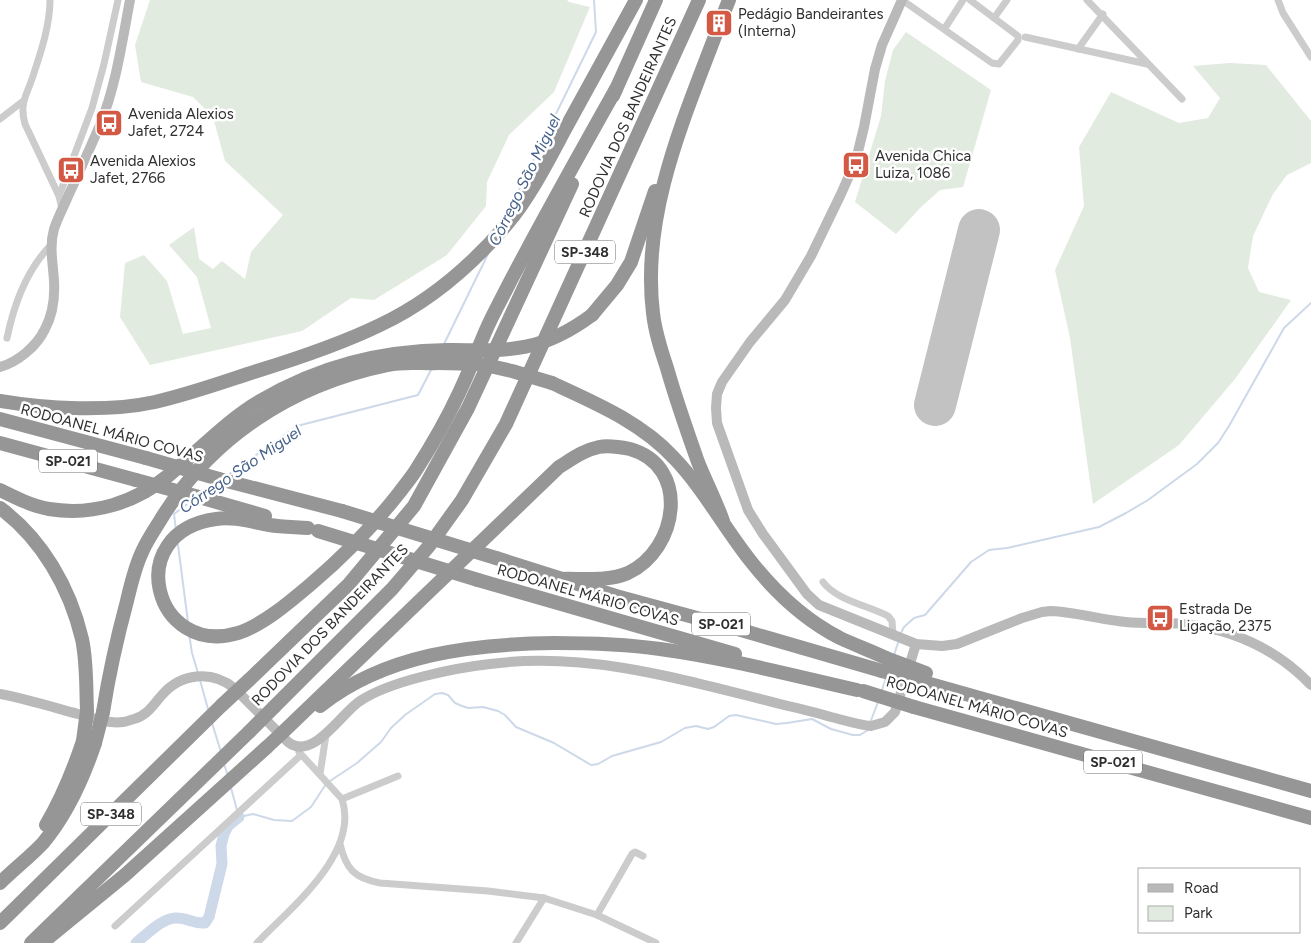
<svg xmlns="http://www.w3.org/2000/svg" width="1311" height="943" font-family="Figtree,sans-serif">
  <rect width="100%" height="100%" fill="#fff"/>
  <g fill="#e2ebdf">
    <path d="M150,0H567L569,2L590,7L554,92L509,135L487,182L486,206L447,255L374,300L351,298L302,331L150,365L120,317L125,263L144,255L167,281L183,334L211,328L197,277L169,245L194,227L199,259L213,269L222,261L245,279L251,252L283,215L225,161L213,117L193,97L141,82L135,45Z"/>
    <path d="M906,32L991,90L963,187L940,190L920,208L896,234L855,202L881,116L885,81L893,50Z"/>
    <path d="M1230,63L1266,65L1311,121V163L1287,175L1273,194L1253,236L1248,268L1259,292L1291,300L1235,379L1179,445L1093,504L1070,338L1055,270L1084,206L1079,147L1111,92L1179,123L1208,118L1220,98L1193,66Z"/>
  </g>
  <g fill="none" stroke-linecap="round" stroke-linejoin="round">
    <g stroke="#cdd8e9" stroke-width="2">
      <path d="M508,212L596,32L594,0"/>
      <path d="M444,344L488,254"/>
      <path d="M228,475L297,426L418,395L432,368"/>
      <path d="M203,493L216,484"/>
      <path d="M176,530L174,514L191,501"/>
      <path d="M178,545L188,622"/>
      <path d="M901,633L904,627L914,618L925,615L971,562L989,550L1007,548L1099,527L1126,513L1148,500L1197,464L1218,443L1229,426L1284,328L1311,303"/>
      <path d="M189,634L192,653L198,673"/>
      <path d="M894,655L899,640"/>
      <path d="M200,680L208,709"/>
      <path d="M882,690L886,678"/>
      <path d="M212,723L221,752"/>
      <path d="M870,723L878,702"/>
      <path d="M224,764L228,776"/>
      <path d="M330,781L357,763L381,742L391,728L405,715L435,694L442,693L448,695L455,703L462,706L468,708L483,707L498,711L505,715L516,727L554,743L591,765L598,764L612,756L661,742L685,728L696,726L708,729L714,727L729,716L736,715L776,724L787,723L812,719L831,729L853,735H860L868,730"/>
      <path d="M231,788L237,810"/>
      <path d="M239,815V817L253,814L274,820L292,821L311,807L326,784"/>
    </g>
    <path stroke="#cdd8e9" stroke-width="11" d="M136,943C147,934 163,917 177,918C188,918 193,924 205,923L209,917L222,864L221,846L224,834L228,826L239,817"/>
    <path stroke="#c2c2c2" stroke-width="42" d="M935,405L979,230"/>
    <g stroke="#ccc" stroke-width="7">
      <path d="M50,0C50,25 41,52 33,76C27,95 19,103 25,124L59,196"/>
      <path d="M902,0L992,63L999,64L1018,40V36L970,0"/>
      <path d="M1087,0L1182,99"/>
      <path d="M1278,0L1283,13L1311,57"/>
      <path d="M994,18L1007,0"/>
      <path d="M945,28L963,0"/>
      <path d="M1025,37L1147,64"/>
      <path d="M1078,49L1103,14"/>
      <path d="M0,119L22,102"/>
      <path d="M62,209L59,196L92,108L104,64L118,0"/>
      <path d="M7,338C14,304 26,271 50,246"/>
      <path d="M823,582C836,600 869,606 888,616L892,621L893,635"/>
      <path d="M320,774L326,735"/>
      <path d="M342,799L398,776"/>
      <path d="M340,844C346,869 354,878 380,883L488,891L544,898L597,915L656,943"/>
      <path d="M597,915L632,854L635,852L643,856"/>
      <path d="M115,926L301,755"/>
      <path d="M257,943C290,908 360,854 342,799L299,752"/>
      <path d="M516,943L544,898"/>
    </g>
    <g stroke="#b9b9b9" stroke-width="10">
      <path d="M902,0L882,45L875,69L864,127L856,160L841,194L811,256L785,300L750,342L722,382L717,394L716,408L717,423L748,510L763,534L807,594L819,605L916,644L942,646L957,644L1022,618L1042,612L1051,611C1076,612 1101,620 1126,622C1145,624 1164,622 1183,624C1233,629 1276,649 1311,685"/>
      <path d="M0,367C18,362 37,346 45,329C53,314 55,298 54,281C53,263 49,247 54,229C58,217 64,206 69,194C80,171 90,148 100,125C116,86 122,42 130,0"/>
      <path d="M0,694C26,699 52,707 78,714C92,718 108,724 123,722C126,722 130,720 134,719C148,715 153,705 162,695C181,673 212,670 234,688L288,742C313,762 342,712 360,701C390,681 454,668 490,664C588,651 685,680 780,704C797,708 814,712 831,717C844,720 858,725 871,726L885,722L895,712L916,644"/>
    </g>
    <g stroke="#969696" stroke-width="14">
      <path d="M723,15L729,0"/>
      <path d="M717,31C683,121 641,215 653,313C655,332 661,350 667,368C676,400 687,431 698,462C706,482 716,501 723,521"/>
      <path d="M613,96L656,0"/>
      <path d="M592,315L617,285L631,262L655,191"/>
      <path d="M552,383C595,403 641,422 674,458C703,488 723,526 749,559C773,590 805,620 840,638C855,645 871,651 886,658"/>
      <path d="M0,401C47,409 109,412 155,402C190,394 223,382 257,371C299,358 341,344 380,325C429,302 472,265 507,224C529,198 547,163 563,133C587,89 612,44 636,0"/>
      <path d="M0,419L146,458"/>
      <path d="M0,443L136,480"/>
      <path d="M219,479L342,511"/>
      <path d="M0,490C16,498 32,506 49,509C93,516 135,503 169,475C200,450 226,421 260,401C320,366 380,351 448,350"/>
      <path d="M199,497L265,516"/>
      <path d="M0,508C42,539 70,588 82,639C87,662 86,687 87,711"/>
      <path d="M308,528C295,527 282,527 269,525C252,522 233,516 216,519C121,532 154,658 238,633C263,625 291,601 311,584C343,557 373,526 399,493C405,485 411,478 416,470C432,445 447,419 459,393C469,372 477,351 486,330C493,314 502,298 510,282C544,217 580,153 616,89"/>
      <path d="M496,558L616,596L741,630L882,671"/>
      <path d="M478,580L735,654"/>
      <path d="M249,680L349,584L414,506L468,408L572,184"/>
      <path d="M923,682L1311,791"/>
      <path d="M320,706C385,654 473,644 554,643C589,643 624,644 660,649C726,658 791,675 857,690"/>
      <path d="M274,707L392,589L429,546L462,500L506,424L699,0"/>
      <path d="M914,707L1311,818"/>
      <path d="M103,712C109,674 117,638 127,601C131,584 135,566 143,550C147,541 153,532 158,524C209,438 291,385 388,365C404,361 422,364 438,363"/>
      <path d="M282,733L559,467C572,459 584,450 599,447C609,445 620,447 630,449C691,466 678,550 628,573C607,582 581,578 560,579"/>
      <path d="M46,825C62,798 73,771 83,741"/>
      <path d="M0,883C14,869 30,857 43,843C68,813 83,779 95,743"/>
      <path d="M0,923L222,705"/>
      <path d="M31,943L249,732"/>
      <path d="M42,943L125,875L267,747"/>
    </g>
    <g stroke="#969696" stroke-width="14">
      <path d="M448,350C508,351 541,353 592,315"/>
      <path d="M438,363L481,364L512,371L552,383"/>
      <path d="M146,458L219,479"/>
      <path d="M136,480L199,497"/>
      <path d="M342,511L496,558"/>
      <path d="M318,531L478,580"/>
      <path d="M886,658L926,673"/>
      <path d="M882,671L923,682"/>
      <path d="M863,691L914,707"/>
      <path d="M222,705L249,680"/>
      <path d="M249,732L274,707"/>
      <path d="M83,741L87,711"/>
      <path d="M95,743L103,712"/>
      <path d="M267,747L282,733"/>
    </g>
  </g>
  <defs>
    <g id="building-square" transform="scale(1.4375)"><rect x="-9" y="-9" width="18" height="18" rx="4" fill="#d35944" stroke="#fff"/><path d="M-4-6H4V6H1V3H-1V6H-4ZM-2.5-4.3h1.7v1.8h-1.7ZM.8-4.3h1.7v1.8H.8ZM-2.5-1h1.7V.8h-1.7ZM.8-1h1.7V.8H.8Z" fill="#fff"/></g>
    <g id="bus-square" transform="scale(1.4375)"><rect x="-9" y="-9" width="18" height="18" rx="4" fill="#d35944" stroke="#fff"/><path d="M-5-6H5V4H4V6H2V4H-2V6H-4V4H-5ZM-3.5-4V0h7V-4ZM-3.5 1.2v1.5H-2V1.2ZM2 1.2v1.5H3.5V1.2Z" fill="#fff"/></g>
  </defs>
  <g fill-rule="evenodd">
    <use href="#building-square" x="719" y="23"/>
    <use href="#bus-square" x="109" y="123"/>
    <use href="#bus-square" x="856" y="165"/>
    <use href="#bus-square" x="71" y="170"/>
    <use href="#bus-square" x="1160" y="618"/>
  </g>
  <g text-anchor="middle" stroke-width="5" stroke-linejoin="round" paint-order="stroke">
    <g fill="#fff" stroke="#6d6d6d" stroke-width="1">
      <rect x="555" y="240.5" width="60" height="23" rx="4"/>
      <rect x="39" y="449.5" width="58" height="23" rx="4"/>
      <rect x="692" y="612.5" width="58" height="23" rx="4"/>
      <rect x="1084" y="750.5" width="58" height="23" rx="4"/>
      <rect x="81" y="802.5" width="60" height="23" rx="4"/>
    </g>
    <g font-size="14" font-weight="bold" fill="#2f2f2f">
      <text x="585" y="257">SP-348</text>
      <text x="68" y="466">SP-021</text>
      <text x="721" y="629">SP-021</text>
      <text x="1113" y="767">SP-021</text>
      <text x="111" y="819">SP-348</text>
    </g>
    <g font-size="15" fill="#2f2f2f" stroke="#fff" text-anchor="start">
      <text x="738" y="19">Pedágio Bandeirantes<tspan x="738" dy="17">(Interna)</tspan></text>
      <text x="128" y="119">Avenida Alexios<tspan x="128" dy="17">Jafet, 2724</tspan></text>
      <text x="875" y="161">Avenida Chica<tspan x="875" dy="17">Luiza, 1086</tspan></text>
      <text x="90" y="166">Avenida Alexios<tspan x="90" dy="17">Jafet, 2766</tspan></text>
      <text x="1179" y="614">Estrada De<tspan x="1179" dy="17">Ligação, 2375</tspan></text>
    </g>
    <g font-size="15" fill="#2f2f2f" stroke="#fff">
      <text transform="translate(628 117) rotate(-66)" y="5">RODOVIA DOS BANDEIRANTES</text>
      <text transform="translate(112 433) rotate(15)" y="5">RODOANEL MÁRIO COVAS</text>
      <text transform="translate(588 595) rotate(16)" y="5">RODOANEL MÁRIO COVAS</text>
      <text transform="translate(330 625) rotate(-46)" y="5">RODOVIA DOS BANDEIRANTES</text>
      <text transform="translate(977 707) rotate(16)" y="5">RODOANEL MÁRIO COVAS</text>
    </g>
    <g font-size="16" font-style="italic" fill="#456089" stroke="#fff">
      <text transform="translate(524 180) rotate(-64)" y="6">Córrego São Miguel</text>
      <text transform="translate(240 469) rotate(-34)" y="6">Córrego São Miguel</text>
    </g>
  </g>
  <rect x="1138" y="868" width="162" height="65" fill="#ffffff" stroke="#acacac"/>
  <rect x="1148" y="884" width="25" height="8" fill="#b9b9b9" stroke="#acacac"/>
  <text x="1184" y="893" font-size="15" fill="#2f2f2f">Road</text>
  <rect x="1148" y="906" width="25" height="15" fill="#e2ebdf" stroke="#acacac"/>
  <text x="1184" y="918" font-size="15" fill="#2f2f2f">Park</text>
</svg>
